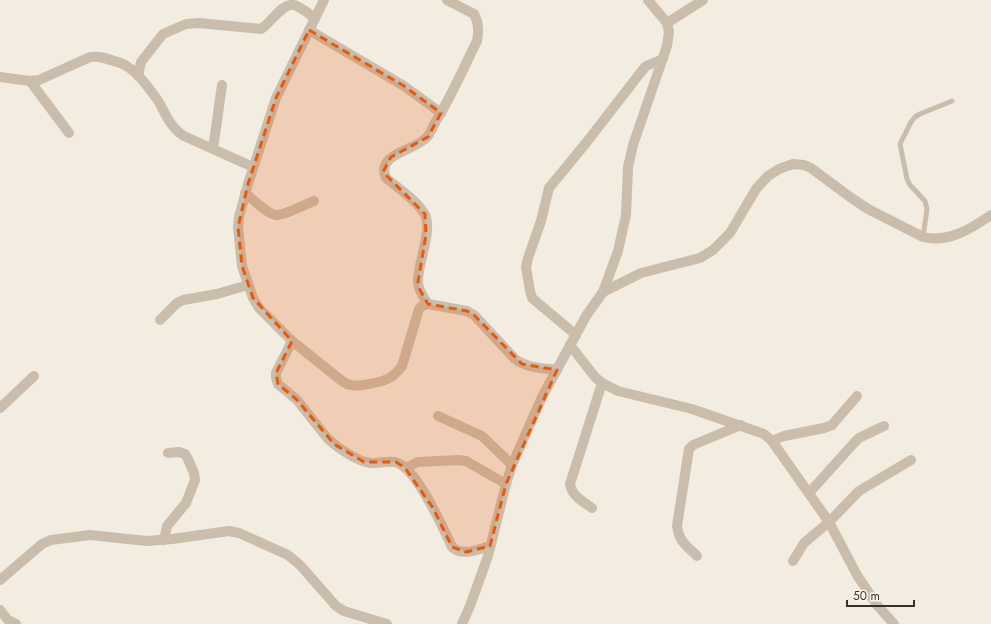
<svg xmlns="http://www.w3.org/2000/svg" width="991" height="624" font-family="Jost,sans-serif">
  <rect width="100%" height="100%" fill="#f3ece0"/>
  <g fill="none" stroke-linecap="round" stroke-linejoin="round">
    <path stroke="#cbbdab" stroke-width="5" d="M923,237L927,209L925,201L910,185L907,179L900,144L911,122L915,117L920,114L952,101"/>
    <g stroke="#cbbdab" stroke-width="10">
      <path d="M324,0L276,98L248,184L239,217L238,227L242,266L253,298L259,308L292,341L342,381C345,383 348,385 351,385C359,387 384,382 391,377C396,374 399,370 402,366L419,309L422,306L428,304L467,311L474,315L515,359C527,368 542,368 557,370"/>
      <path d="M667,23L703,0"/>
      <path d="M309,30L404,86L441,113"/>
      <path d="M138,76L141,62L163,34L186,24L199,23L261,29C271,23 282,3 293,5C301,6 308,14 315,18"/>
      <path d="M0,77L30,81L39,80L90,57C99,56 105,58 114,61C119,62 124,64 128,67C138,73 152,92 159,102C166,115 171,128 184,136L253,167"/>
      <path d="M30,81L69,133"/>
      <path d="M213,149L222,85"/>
      <path d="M245,193C253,199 267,214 276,215C284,216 305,204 314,201"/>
      <path d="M603,292L641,273L700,258L713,250L730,233L756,189L768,176L779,169L793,164L804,165L811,168L850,197L868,209L923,237C948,243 971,229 991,215"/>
      <path d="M428,304C424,298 418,290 418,282C417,264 434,229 424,213C415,199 398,188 386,178C375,153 416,151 427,137C431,133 433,126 436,121C452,95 464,67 477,41C479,31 479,23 474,14L447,0"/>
      <path d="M160,320L177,303L183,300L217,294L248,285"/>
      <path d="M576,335L532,298L530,291L526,267L528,258L541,221L549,188L586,143L641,72L646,66L663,59"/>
      <path d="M292,341L276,373V378L278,384L297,400L328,439C338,448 358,462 371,463C378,463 387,461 395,462C416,466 443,528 452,547C463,557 478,549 490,546"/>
      <path d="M570,345L595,377L602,383L618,391L692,409L764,434L772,441L829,522L857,575L877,605L894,624"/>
      <path d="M0,408L34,376"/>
      <path d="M438,416L482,436L512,465"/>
      <path d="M772,441L784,436L824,428L832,425L857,396"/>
      <path d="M405,468L418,462L459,460L466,461L506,484"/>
      <path d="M809,493L854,443L859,438L884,426"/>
      <path d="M592,508C582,501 572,496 570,484L602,383"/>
      <path d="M164,540L167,526L186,503L195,480L194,473L188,459L185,454L179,452L168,453"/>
      <path d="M697,556C687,546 679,542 677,526L689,449L693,445L741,425"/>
      <path d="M793,561L804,543L829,522L859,491L911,460"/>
      <path d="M0,580L42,544L51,540L90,535L147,541L172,539L229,531L239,533L288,555L300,565L336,606L344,611L387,624"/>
      <path d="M0,610L8,620L16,624"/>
      <path d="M462,624L470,606L488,556L506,484L512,465L542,397L586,316L603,292L618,251L626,215L628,167L633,145L667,46L669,32L667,23L648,0"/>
    </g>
  </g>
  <path fill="#e8590c" fill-opacity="0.2" stroke="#e8590c" stroke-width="3" stroke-dasharray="8 5" stroke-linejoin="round" d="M309,30L404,86L441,113L428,137L391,157L383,172L425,214L426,235L418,282L420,290L428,304L467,311L474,315L522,364L557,370L506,484L490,546L466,552L452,547L433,508L405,468L396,462H364L334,444L297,400L278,384L276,373L292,341L253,298L242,266L238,227L248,184L276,98Z"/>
  <path d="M847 600v6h67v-6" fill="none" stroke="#39302a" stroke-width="2"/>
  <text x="853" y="600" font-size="12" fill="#39302a" stroke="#faf5ec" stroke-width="3" paint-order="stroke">50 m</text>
</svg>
